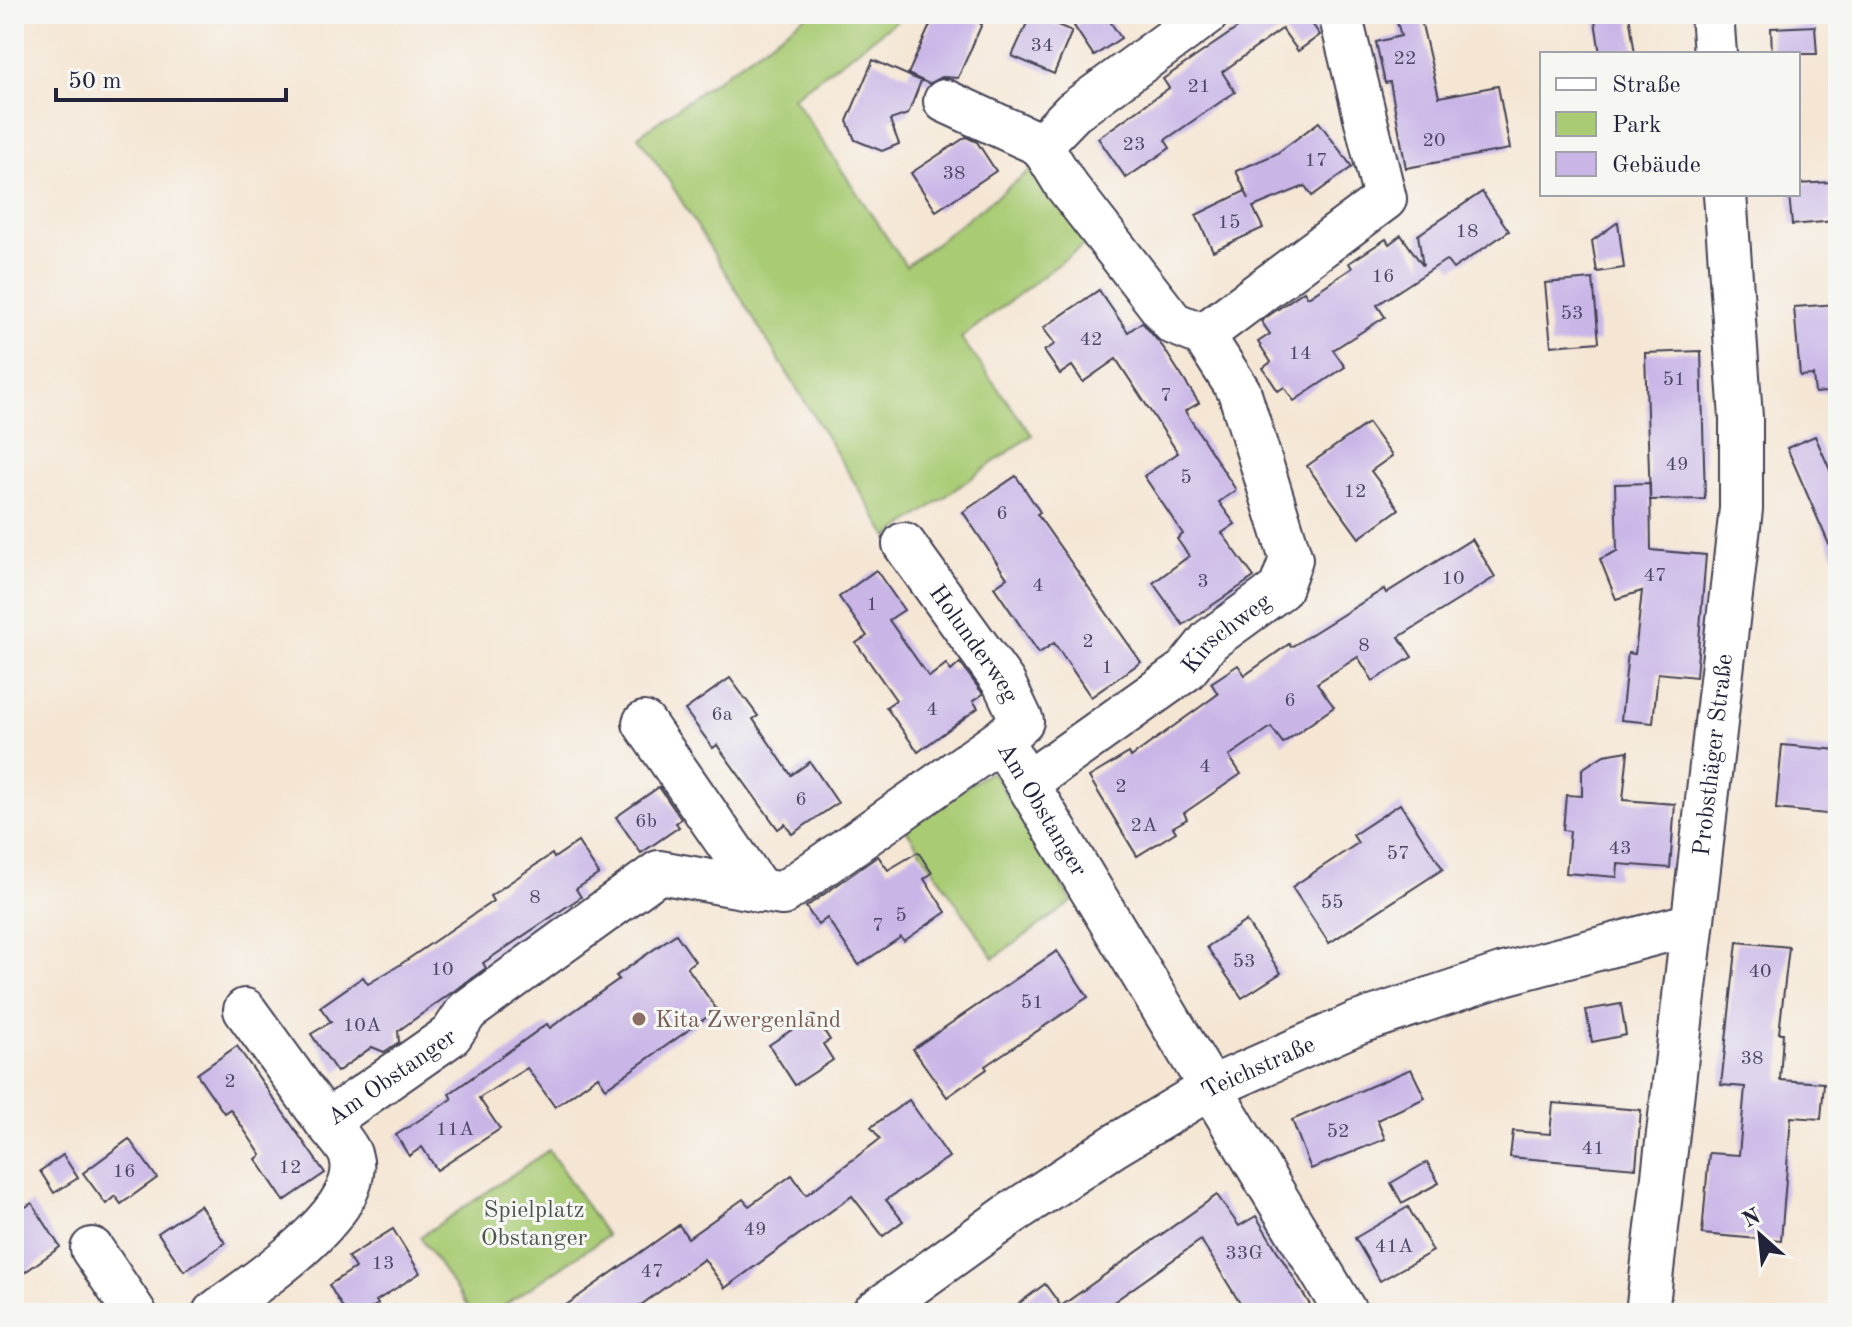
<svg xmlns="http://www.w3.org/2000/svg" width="1852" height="1327" font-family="'Old Standard TT',serif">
  <rect width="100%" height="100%" fill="#f6f6f2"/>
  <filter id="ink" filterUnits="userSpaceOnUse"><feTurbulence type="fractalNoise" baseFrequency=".0125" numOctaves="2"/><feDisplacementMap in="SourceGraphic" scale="16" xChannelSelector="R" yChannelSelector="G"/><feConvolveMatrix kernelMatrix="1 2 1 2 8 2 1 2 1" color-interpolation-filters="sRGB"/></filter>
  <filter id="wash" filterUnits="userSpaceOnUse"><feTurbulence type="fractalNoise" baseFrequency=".006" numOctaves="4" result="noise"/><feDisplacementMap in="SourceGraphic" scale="32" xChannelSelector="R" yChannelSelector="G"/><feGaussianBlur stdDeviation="1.8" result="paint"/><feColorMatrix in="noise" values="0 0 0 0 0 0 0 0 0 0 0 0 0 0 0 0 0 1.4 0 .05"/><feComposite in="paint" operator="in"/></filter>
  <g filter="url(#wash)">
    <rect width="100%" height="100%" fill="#f5e6d4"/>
    <g fill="#a9cb73" stroke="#667657" stroke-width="2">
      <path d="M809,14H906L793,97L906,266L1037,165L1089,241L961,338L1032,435L888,537L671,184L638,136Z"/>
      <path d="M990,772L995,776L1072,902L994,958L903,825Z"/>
      <path d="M549,1150L607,1236L493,1313H472L420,1237Z"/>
    </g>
    <g id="blocks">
      <g fill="#c9b6e7">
        <path d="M935,14H959L982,24L958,78L942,77L929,84L908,74Z"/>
        <path d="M1031,14L1072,31L1054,74L1012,56Z"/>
        <path d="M1092,14H1105L1121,38L1094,56L1074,26Z"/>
        <path d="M1258,14H1305L1320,35L1298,51L1282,29L1222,72L1235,92L1165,140L1170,148L1126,178L1098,138L1169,88L1163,79Z"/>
        <path d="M1594,14H1629L1635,54H1600Z"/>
        <path d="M1420,16L1439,97L1498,86L1510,149L1406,168L1390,82L1385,83L1376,42L1401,36L1397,22Z"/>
        <path d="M1815,26L1817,54H1772L1771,28Z"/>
        <path d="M873,60L921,81L908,114L890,120L899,144L882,151L855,140L847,121Z"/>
        <path d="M1319,122L1352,167L1312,196L1305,186L1253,207L1263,228L1213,251L1196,215L1245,191L1249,199L1236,171L1276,154Z"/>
        <path d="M966,137L977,142L996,171L936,211L911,173Z"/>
        <path d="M1831,182L1834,221L1792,225L1789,194H1798V184Z"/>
        <path d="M1482,192L1509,231L1453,269L1446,260L1377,305L1385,317L1333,350L1345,367L1294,401L1284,387L1278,391L1263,368L1271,362L1258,342L1270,334L1261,321L1304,291L1308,297L1352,268L1349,263L1386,239L1389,244L1401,235L1423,266L1418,235Z"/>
        <path d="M1618,222L1624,268L1597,272L1592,241Z"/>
        <path d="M1593,279L1599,342L1551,346L1545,283Z"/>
        <path d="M1099,290L1128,332L1142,322L1163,347L1199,403L1185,411L1236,490L1219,502L1235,524L1222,533L1254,577L1183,625L1153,583L1189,556L1177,539L1183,534L1144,476L1178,453L1116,359L1083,382L1072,366L1060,374L1044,351L1055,344L1043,328Z"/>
        <path d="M1838,304V391L1815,393L1813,375L1800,376L1794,307Z"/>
        <path d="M1701,351L1705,499L1650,500L1645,353Z"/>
        <path d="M1368,423L1392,456L1371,471L1399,509L1359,538L1307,466Z"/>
        <path d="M1815,436L1838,488V565L1787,448Z"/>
        <path d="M1016,476L1040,512L1037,514L1141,662L1091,697L1054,643L1039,653L994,587L1007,578L963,512Z"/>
        <path d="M1650,483L1651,550L1706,555L1696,677L1658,673L1653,723L1621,720L1628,653L1635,654L1642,591L1616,599L1600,559L1617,551L1615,484Z"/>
        <path d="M1472,539L1495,577L1399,637L1412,657L1373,681L1358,657L1317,683L1334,707L1283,743L1271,727L1229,756L1241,774L1184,813L1187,819L1173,827L1176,832L1137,856L1089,777L1129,753L1131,757L1218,694L1211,683L1238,665L1245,675L1289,644L1291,647L1384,589L1386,593Z"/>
        <path d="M876,570L904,610L889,620L929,677L946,664L951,671L960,663L983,694L973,701L978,708L918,752L886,707L896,700L856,643L867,636L839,597Z"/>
        <path d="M730,678L758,716L753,719L791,775L810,762L838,803L792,834L785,824L778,829L717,745L713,748L685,710Z"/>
        <path d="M1782,745L1838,750L1836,815L1776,809Z"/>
        <path d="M1628,751L1623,800L1675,804L1670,868L1618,864L1617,877L1566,873L1570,831L1563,830L1566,795L1582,796V769L1604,755Z"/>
        <path d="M659,787L681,819L676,823L679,827L641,853L616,817Z"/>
        <path d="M1400,804L1443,869L1329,943L1292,887L1358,843L1353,835Z"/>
        <path d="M578,842L599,874L576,889L581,897L483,963L486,968L398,1031L399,1042L384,1052L372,1047L337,1072L311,1034L331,1022L320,1007L363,977L368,984L398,966L493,901L490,896L552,854L554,858Z"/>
        <path d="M918,852L932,873L924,879L946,912L904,941L901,937L859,965L827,918L818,925L806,907L878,856L888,870Z"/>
        <path d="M1246,921L1281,973L1242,998L1207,947Z"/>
        <path d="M676,934L695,961L687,967L717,1010L606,1088L598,1076L555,1107L527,1068L479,1098L500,1129L437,1170L422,1147L409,1156L396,1135L452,1099L449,1094L547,1024L550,1028L619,979L616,976Z"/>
        <path d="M1737,942L1789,947L1779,1033H1783L1780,1080L1824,1083L1821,1119L1791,1117L1781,1241L1702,1234L1709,1153L1739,1155L1745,1087L1721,1085Z"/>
        <path d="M1057,951L1088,997L985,1066L987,1069L947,1097L913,1049Z"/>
        <path d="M1621,1004L1626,1035L1592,1042L1586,1010Z"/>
        <path d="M814,1015L830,1040L823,1044L833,1060L795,1085L769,1045Z"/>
        <path d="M237,1046L325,1173L284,1201L256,1159L261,1155L230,1109L224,1113L197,1074Z"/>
        <path d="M1411,1069L1425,1098L1377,1120L1385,1139L1311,1169L1292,1120Z"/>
        <path d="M909,1100L949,1157L886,1200L903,1221L883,1236L852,1196L725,1288L704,1259L630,1313H555L679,1225L688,1238L743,1199L749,1206L792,1175L806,1195L880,1139L871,1127Z"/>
        <path d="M1553,1103L1641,1110L1636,1168L1510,1157L1513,1131L1550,1134Z"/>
        <path d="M129,1139L157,1178L121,1204L115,1196L106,1204L83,1173Z"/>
        <path d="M63,1155L78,1178L54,1193L40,1171Z"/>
        <path d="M1427,1162L1439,1183L1402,1203L1391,1183Z"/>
        <path d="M1217,1195L1239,1226L1256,1216L1315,1313H1246L1201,1240L1098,1313H1006L1045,1284L1061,1306Z"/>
        <path d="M32,1203L60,1247L14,1280V1214Z"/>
        <path d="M200,1205L225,1243L184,1271L158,1233Z"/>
        <path d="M1408,1207L1433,1251L1380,1281L1355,1238Z"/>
        <path d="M393,1229L420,1273L376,1301L378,1304L363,1313H346L329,1285L355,1268L348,1257Z"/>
      </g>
    </g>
  </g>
  <g filter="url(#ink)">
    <use href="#blocks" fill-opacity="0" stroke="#423f52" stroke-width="2"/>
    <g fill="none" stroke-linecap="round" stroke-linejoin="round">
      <g stroke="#423f52" stroke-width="46">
        <g id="minor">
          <path d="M1712,14L1715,54"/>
          <path d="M945,101L1041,145"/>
          <path d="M1203,335L1385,199L1340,14"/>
          <path id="s1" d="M904,544L1004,683L1022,721L1001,740"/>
          <path d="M644,723L760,891"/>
          <path id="s2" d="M1027,783L1186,670L1210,640L1280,589L1291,559L1239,391L1203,335L1173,323L1065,184L1041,145L1073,112L1207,14"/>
          <path d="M245,1010L326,1122"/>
          <path d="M92,1249L135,1313"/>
          <path id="s3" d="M214,1313C252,1285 367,1212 351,1157C348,1146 334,1132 326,1122L451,1035L467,1011L659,872L782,894L1001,740L1346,1313"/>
          <path id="s4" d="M873,1313L1012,1213L1114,1146L1210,1088L1357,1023L1504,974L1692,924"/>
          <path id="s5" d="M1647,1313L1741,509V418L1725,194"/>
        </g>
      </g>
      <use href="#minor" stroke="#fff" stroke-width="42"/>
    </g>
  </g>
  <circle fill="#8d6e63" stroke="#f6f6f2" stroke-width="3" cx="639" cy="1019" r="8"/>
  <g text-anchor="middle" stroke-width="6" stroke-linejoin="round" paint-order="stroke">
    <g font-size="20" fill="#4c4766">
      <text x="1042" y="51">34</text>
      <text x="1405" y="64">22</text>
      <text x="1199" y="92">21</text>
      <text x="1434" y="146">20</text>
      <text x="1134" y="150">23</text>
      <text x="1316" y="166">17</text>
      <text x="954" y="179">38</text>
      <text x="1229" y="228">15</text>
      <text x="1467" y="237">18</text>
      <text x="1383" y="282">16</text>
      <text x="1572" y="319">53</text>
      <text x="1091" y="345">42</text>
      <text x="1300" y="359">14</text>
      <text x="1674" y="385">51</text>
      <text x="1166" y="401">7</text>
      <text x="1677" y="470">49</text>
      <text x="1186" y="483">5</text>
      <text x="1355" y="497">12</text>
      <text x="1002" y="519">6</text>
      <text x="1655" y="581">47</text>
      <text x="1453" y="584">10</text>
      <text x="1203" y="587">3</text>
      <text x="1038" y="591">4</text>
      <text x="872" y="610">1</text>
      <text x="1088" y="647">2</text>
      <text x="1364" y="651">8</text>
      <text x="1107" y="673">1</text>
      <text x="1290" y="706">6</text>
      <text x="932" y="715">4</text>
      <text x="722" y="720">6a</text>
      <text x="1205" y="772">4</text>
      <text x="1121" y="792">2</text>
      <text x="801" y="805">6</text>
      <text x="646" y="827">6b</text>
      <text x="1144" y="831">2A</text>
      <text x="1620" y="854">43</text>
      <text x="1398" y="859">57</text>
      <text x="535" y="903">8</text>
      <text x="1332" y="908">55</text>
      <text x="901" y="921">5</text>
      <text x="878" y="931">7</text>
      <text x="1244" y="967">53</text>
      <text x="442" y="975">10</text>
      <text x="1760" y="977">40</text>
      <text x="1032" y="1008">51</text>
      <text x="362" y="1031">10A</text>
      <text x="1752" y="1064">38</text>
      <text x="230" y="1087">2</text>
      <text x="455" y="1135">11A</text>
      <text x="1338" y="1137">52</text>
      <text x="1593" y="1154">41</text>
      <text x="290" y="1173">12</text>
      <text x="124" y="1177">16</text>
      <text x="755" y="1235">49</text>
      <text x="1394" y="1252">41A</text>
      <text x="1244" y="1259">33G</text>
      <text x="383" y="1269">13</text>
      <text x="652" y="1277">47</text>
    </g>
    <g font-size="24" fill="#22223b" stroke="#f6f6f2">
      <text dy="8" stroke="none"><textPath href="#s2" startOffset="250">Kirschweg</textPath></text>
      <text dy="8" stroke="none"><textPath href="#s1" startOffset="122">Holunderweg</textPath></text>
      <text dy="8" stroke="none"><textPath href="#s5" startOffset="562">Probsthäger Straße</textPath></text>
      <text dy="8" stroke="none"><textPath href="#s3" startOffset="1152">Am Obstanger</textPath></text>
      <text dy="8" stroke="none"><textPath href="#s4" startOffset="458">Teichstraße</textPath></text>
      <text dy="8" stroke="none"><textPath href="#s3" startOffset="340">Am Obstanger</textPath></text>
    </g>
    <g font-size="24" fill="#785e54" stroke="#f6f6f2" text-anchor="start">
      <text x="655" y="1027">Kita Zwergenland</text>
    </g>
    <g font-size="24" fill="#4a554c" stroke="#f6f6f2">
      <text x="534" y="1217">Spielplatz<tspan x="534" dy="28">Obstanger</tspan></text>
    </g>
  </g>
  <rect width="1852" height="1327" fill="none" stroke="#f6f6f2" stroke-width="48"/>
  <rect x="1540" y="52" width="260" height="144" fill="#f6f6f2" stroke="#a1a1a9" stroke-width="2"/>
  <rect x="1556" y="78" width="40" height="12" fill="#ffffff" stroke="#a1a1a9" stroke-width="2"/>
  <text x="1612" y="92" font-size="24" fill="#22223b">Straße</text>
  <rect x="1556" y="112" width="40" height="24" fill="#a9cb73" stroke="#a1a1a9" stroke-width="2"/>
  <text x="1612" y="132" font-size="24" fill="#22223b">Park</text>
  <rect x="1556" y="152" width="40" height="24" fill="#c9b6e7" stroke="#a1a1a9" stroke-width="2"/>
  <text x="1612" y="172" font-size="24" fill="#22223b">Gebäude</text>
  <g transform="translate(1760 1235) rotate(333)" stroke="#f6f6f2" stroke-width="6" paint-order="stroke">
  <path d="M0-6L14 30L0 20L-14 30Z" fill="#22223b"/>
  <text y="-12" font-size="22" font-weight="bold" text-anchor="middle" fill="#22223b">N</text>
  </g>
  <path d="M56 88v12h230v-12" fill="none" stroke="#22223b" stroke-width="4"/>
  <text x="68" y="88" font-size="24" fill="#22223b" stroke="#f6f6f2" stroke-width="6" paint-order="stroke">50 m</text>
</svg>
